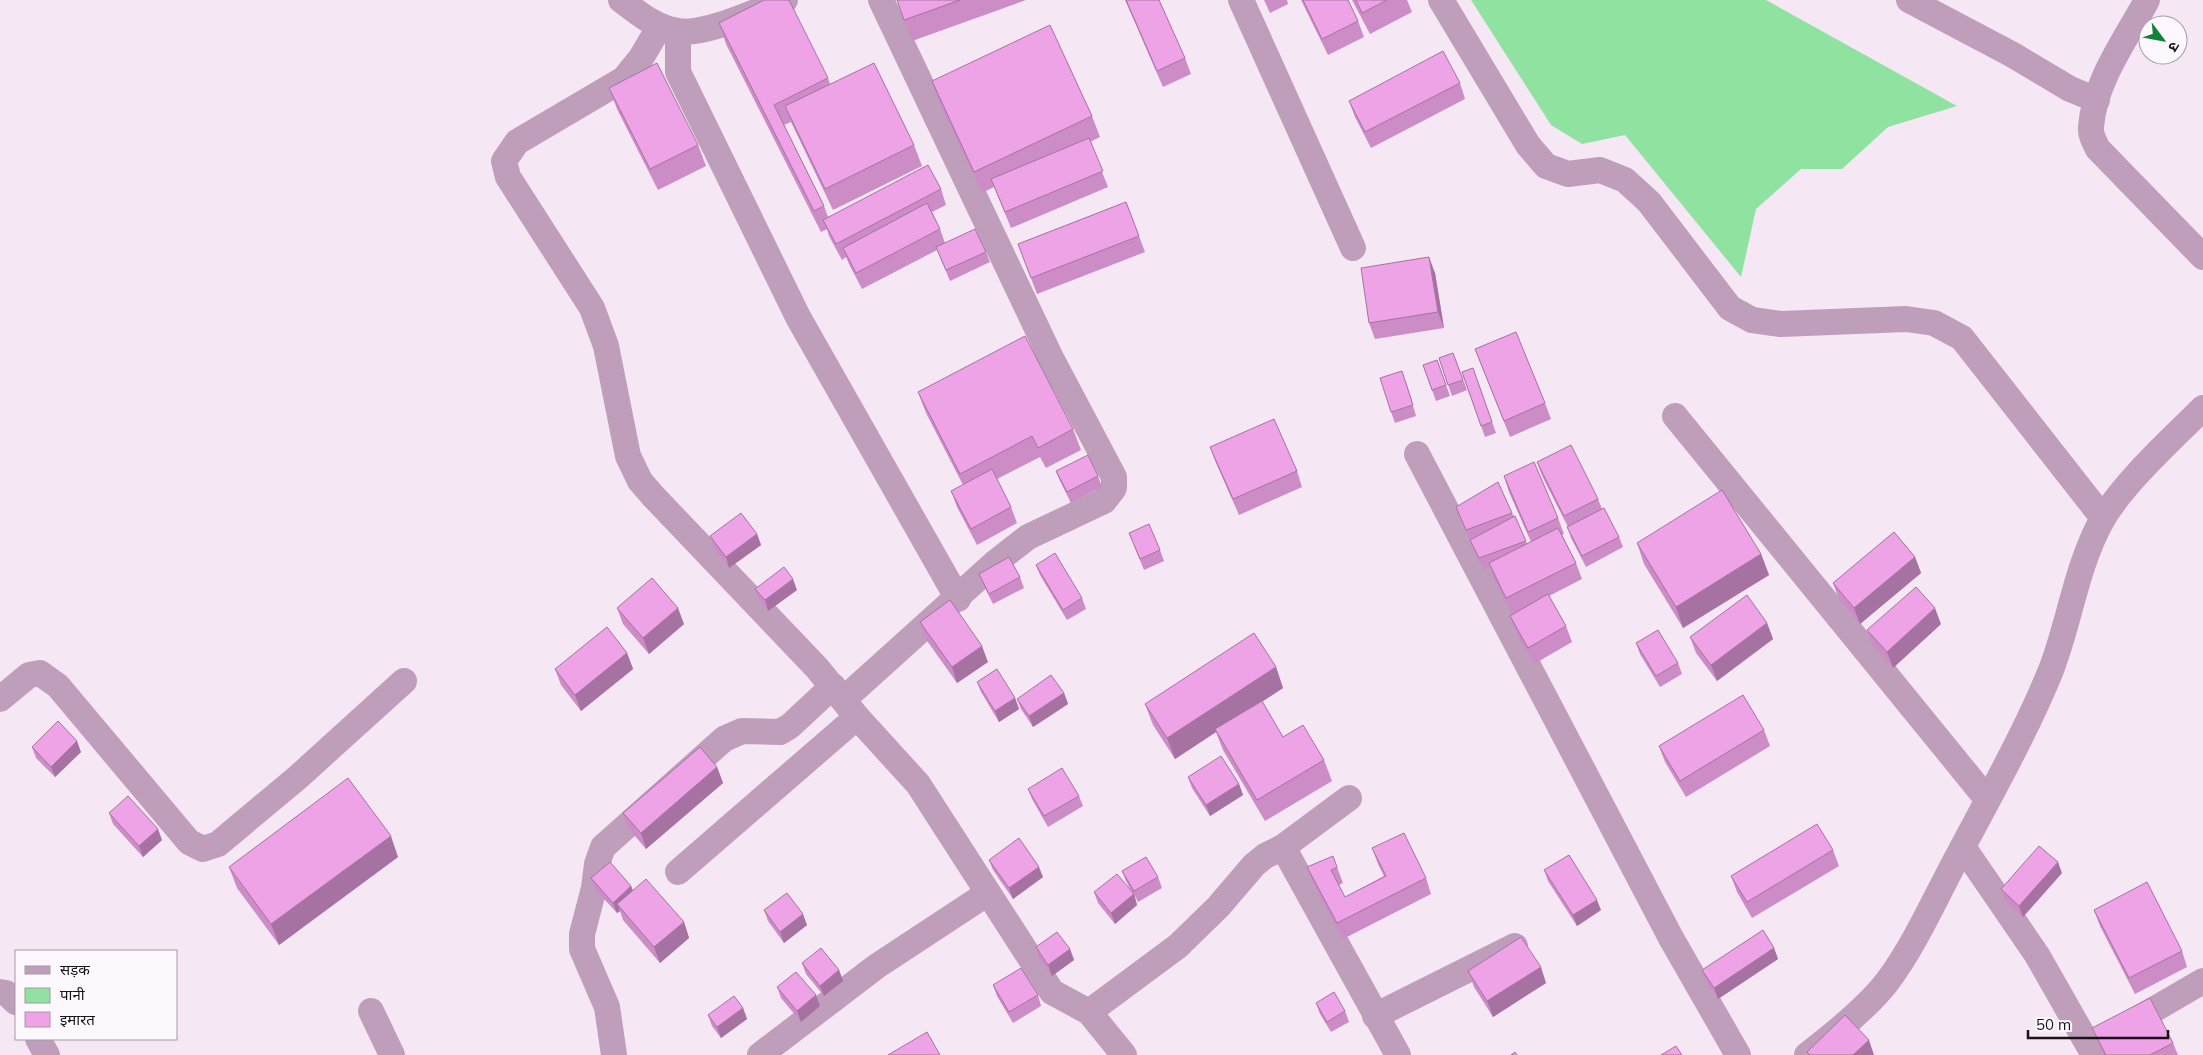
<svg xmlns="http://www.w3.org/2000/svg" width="2203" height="1055" font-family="Mulish,'Noto Sans Devanagari',sans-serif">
  <rect width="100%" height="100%" fill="#f6e7f4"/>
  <path fill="#8fe2a0" d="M1471,0H1766L1957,106L1888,127L1842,169H1801L1756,209L1741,277L1625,135L1582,144L1551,125Z"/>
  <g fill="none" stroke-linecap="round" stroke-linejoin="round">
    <g stroke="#bf9ebb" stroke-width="26">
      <path d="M621,0C638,13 656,28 678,31C705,36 758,10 785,0"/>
      <path d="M1241,0L1353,248"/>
      <path d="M1441,0L1528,145L1546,166L1568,174L1600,170L1625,180L1649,202L1730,308L1752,320L1781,324L1906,319L1934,323L1962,338L2103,518"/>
      <path d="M1909,0L2013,55L2070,89L2097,100"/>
      <path d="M2147,0C2126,39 2094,82 2091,127C2090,135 2095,143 2098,149L2203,257"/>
      <path d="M660,26L641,58L624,79L517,142L504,161L508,177L592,308L606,346L628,456L640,481L653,496L817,668L857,717L918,784L1052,992L1089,1012L1124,1055"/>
      <path d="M678,32V72L798,317L958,599"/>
      <path d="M1675,416L1987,799"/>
      <path d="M1417,454L1671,938L1738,1055"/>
      <path d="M0,699L29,675L40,673L58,686L189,842L203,849L218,844L297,778L404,681"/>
      <path d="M844,699L996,562L1028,537L1104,501L1114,488V477L1051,358L881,0"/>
      <path d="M1283,847L1398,1055"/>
      <path d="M1963,847L2037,955L2094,1055"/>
      <path d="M678,872L857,717"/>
      <path d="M0,992L6,993L16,1002"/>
      <path d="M371,1011L392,1055"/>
      <path d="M1089,1012L1178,946L1218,907L1254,865L1265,856L1283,847L1349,798"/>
      <path d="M1375,1016L1515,946"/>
      <path d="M2124,1027L2203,981"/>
      <path d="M38,1039L47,1055"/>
      <path d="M614,1055L607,1007L582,949V934L594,888L597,864L603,847L724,739L742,731L780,732L790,726L833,686"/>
      <path d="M760,1055L877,966L988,893"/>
      <path d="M1807,1055C1833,1035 1867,1008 1887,982C1916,943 1936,896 1959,854C1991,793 2025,734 2051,670C2070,621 2076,567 2102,520C2123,483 2172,439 2203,408"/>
    </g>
  </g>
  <g fill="#cc8cc6">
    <path d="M897,0H1026L912,41Z"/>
    <path d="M1125,0H1159L1185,58L1191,74L1163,87Z"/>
    <path d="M1264,0H1287L1288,4L1270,13Z"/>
    <path d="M1301,0H1348L1358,21L1364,37L1328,55Z"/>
    <path d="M1352,0H1407L1412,12L1370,34Z"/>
    <path d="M719,23L828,78L830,84L914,145L922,166L833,210L791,122L784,125L824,206L828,217L941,189L946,205L932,212L940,229L945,243L986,252L990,262L950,281L937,250L862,289L849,264L846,257L842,260L829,236L827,229L821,232L726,44Z"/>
    <path d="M932,81L1092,116L1100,137L1090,142L1108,187L1011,228L994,187L982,193L939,102Z"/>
    <path d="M1460,83L1465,99L1371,148L1355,117L1349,101Z"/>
    <path d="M609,88L698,145L706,166L658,190L617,109Z"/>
    <path d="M1126,202L1145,252L1037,294L1018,244Z"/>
    <path d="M1435,273L1444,328L1375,339L1369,323Z"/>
    <path d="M1475,349L1545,403L1551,419L1510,437Z"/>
    <path d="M1453,353L1467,390L1452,396L1439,358Z"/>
    <path d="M1437,360L1450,396L1436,401L1423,365Z"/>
    <path d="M1473,368L1496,433L1485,437L1462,372Z"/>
    <path d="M1406,382L1416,416L1395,423L1391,412Z"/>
    <path d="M918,392L1073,429L1081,450L1046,468L1040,457L997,479L1011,507L1017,523L977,545L957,507L951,491L963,485L926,413Z"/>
    <path d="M1210,447L1297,471L1302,487L1239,515L1216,463Z"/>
    <path d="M1537,462L1598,499L1602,509L1619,537L1623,547L1586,567L1571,538L1568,527L1543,478Z"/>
    <path d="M1056,471L1098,476L1102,487L1071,503L1060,481Z"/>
    <path d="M1504,476L1558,518L1564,534L1562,535L1576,563L1582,579L1549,596L1566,626L1572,642L1534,664L1516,632L1510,616L1512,614L1494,579L1490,567L1483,569L1474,550L1456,507L1512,513L1514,516H1515L1527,544L1531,542L1509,492Z"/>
    <path d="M1129,533L1160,550L1164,561L1144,570Z"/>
    <path d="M757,534L761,545L729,568L714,547L710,536Z"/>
    <path d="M1637,543L1761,554L1769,575L1683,628L1644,564Z"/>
    <path d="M1915,557L1921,573L1860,624L1839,599L1833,583Z"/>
    <path d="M1036,565L1082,598L1086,609L1067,620L1040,575Z"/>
    <path d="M979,574L1020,577L1024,588L993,604L983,584Z"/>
    <path d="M755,589L797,590L768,611L759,599Z"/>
    <path d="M617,608L684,624L649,654L623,624Z"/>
    <path d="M920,622L988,662L957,683L925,638Z"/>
    <path d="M1767,623L1773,639L1717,681L1696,653L1690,637Z"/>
    <path d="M1941,624L1893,668L1873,646L1867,630Z"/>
    <path d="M1636,643L1678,663L1682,674L1660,687L1640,654Z"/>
    <path d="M627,653L633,669L581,711L561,685L555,669Z"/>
    <path d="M1276,667L1283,688L1262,702L1283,737L1324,760L1332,781L1265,821L1223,750L1216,732L1175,759L1153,725L1145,704Z"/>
    <path d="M977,682L1015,698L1019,709L999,722L981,692Z"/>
    <path d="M1064,693L1068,704L1033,727L1021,709L1017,699Z"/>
    <path d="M1764,730L1770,746L1686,797L1665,762L1659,746Z"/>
    <path d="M32,747L81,752L55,777L36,758Z"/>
    <path d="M717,767L723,783L646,849L629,829L623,813Z"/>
    <path d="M1188,777L1239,784L1243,795L1210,816L1192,788Z"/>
    <path d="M1028,789L1079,796L1083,806L1048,827L1032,799Z"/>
    <path d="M109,813L162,840L143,857L113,824Z"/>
    <path d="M1372,848L1426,878L1431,894L1343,939L1313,883L1307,867H1337L1343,883L1339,885L1345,897L1384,876L1378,864Z"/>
    <path d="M1833,850L1839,866L1752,918L1737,892L1731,876Z"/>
    <path d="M398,857L279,945L237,888L229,867Z"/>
    <path d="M989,860L1043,877L1013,899L993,870Z"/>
    <path d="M1544,870L1601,910L1577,926L1548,881Z"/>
    <path d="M1122,871L1158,877L1162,888L1138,902L1134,894L1137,905L1115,924L1098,903L1094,892L1133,894L1126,881Z"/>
    <path d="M2062,873L2023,917L2005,900L2001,889Z"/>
    <path d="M591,878L631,886L633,891L684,922L689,938L660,963L623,920L620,911L617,913L595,889Z"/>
    <path d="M764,910L807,925L784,943L768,921Z"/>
    <path d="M2094,910L2182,951L2187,967L2135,994L2100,926Z"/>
    <path d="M1036,947L1070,949L1074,960L1052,976L1039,958Z"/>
    <path d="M1774,948L1778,959L1718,999L1706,981L1702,970Z"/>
    <path d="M802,963L839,970L843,981L824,996L806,974Z"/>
    <path d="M1468,971L1546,983L1493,1017L1474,987Z"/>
    <path d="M993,985L1038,995L1041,1006L1013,1023L997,996Z"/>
    <path d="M777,987L816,995L820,1006L801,1022L781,998Z"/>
    <path d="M1316,1003L1345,1011L1349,1022L1331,1032L1320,1014Z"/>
    <path d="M743,1008L747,1019L721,1038L712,1026L708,1015Z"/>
    <path d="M2092,1028L2173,1043L2178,1055H2104L2098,1044Z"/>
  </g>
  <g fill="#a672a1">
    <path d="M1429,257L1435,273L1444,328L1438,312Z"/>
    <path d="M757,534L761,545L729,568L726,557Z"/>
    <path d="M1761,554L1769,575L1683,628L1676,607Z"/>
    <path d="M1915,557L1921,573L1860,624L1854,608Z"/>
    <path d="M793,579L797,590L768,611L765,600Z"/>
    <path d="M678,608L684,624L649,654L643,638Z"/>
    <path d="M1935,608L1941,624L1893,668L1887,652Z"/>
    <path d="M1767,623L1773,639L1717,681L1711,665Z"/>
    <path d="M982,646L988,662L957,683L952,667Z"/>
    <path d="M627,653L633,669L581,711L575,695Z"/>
    <path d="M1276,667L1283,688L1216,731L1215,729L1216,732L1175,759L1167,738Z"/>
    <path d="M1064,693L1068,704L1033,727L1029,716Z"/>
    <path d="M1015,698L1019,709L999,722L995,711Z"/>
    <path d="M77,741L81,752L55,777L51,767Z"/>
    <path d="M717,767L723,783L646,849L641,833Z"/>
    <path d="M1239,784L1243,795L1210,816L1206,805Z"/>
    <path d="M158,829L162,840L143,857L139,846Z"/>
    <path d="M391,836L398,857L279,945L271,924Z"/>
    <path d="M2058,862L2062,873L2023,917L2019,906Z"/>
    <path d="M1039,867L1043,877L1013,899L1009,888Z"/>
    <path d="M631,886L635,897L617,904L620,911L617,913L613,903Z"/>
    <path d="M1134,894L1137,905L1115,924L1111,913Z"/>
    <path d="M1597,900L1601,910L1577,926L1573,915Z"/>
    <path d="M803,914L807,925L784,943L780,932Z"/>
    <path d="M684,922L689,938L660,963L654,947Z"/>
    <path d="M1774,948L1778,959L1718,999L1714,988Z"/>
    <path d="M1070,949L1074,960L1052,976L1048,965Z"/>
    <path d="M1541,967L1546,983L1493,1017L1487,1001Z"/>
    <path d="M839,970L843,981L824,996L820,986Z"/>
    <path d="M816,995L820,1006L801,1022L797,1011Z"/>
    <path d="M743,1008L747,1019L721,1038L717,1027Z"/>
    <path d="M1869,1040L1874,1055H1853Z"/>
  </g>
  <g fill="#eda3e6" stroke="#a672a1">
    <path d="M764,0H789L828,78L774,105L824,206L814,211L719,23Z"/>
    <path d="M897,0H960L904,20Z"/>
    <path d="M1126,0H1159L1185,58L1157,71Z"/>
    <path d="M1303,0H1348L1358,21L1322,39Z"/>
    <path d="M1356,0H1387L1362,13Z"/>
    <path d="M1050,25L1092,116L974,172L932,81Z"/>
    <path d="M1443,51L1460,83L1365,132L1349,101Z"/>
    <path d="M657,63L698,145L650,169L609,88Z"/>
    <path d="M874,63L914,145L825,189L785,106Z"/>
    <path d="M1089,138L1103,171L1005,212L991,179Z"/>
    <path d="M928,165L941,189L836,244L823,220Z"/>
    <path d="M1126,202L1139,236L1031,278L1018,244Z"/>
    <path d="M927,203L940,229L856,273L843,248Z"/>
    <path d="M975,229L986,252L946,270L936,247Z"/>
    <path d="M1429,257L1438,312L1369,323L1361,268Z"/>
    <path d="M1516,332L1545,403L1504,421L1475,349Z"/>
    <path d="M1025,336L1073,429L1038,448L1032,436L960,474L918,392Z"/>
    <path d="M1453,353L1463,380L1448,385L1439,358Z"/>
    <path d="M1437,360L1446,385L1432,390L1423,365Z"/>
    <path d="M1473,368L1492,422L1481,426L1462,372Z"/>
    <path d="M1402,371L1413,405L1391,412L1380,378Z"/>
    <path d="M1274,419L1297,471L1233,499L1210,447Z"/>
    <path d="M1571,445L1598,499L1564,516L1537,462Z"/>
    <path d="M1088,455L1098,476L1067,492L1056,471Z"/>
    <path d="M1534,462L1558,518L1528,532L1504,476Z"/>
    <path d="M992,469L1011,507L971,529L951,491Z"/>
    <path d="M1498,482L1512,513L1466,530L1456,507Z"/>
    <path d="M1722,490L1761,554L1676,607L1637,543Z"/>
    <path d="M1604,508L1619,537L1582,556L1567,527Z"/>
    <path d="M741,513L757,534L726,557L710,536Z"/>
    <path d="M1515,516L1526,541L1479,558L1470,540Z"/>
    <path d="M1149,524L1160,550L1140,559L1129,533Z"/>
    <path d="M1558,528L1576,563L1506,598L1489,563Z"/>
    <path d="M1894,532L1915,557L1854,608L1833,583Z"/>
    <path d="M1055,553L1082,598L1063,610L1036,565Z"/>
    <path d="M1009,557L1020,577L989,594L979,574Z"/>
    <path d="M784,567L793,579L765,600L755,589Z"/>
    <path d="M652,578L678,608L643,638L617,608Z"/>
    <path d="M1916,587L1935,608L1887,652L1867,630Z"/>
    <path d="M1548,594L1566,626L1528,648L1510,616Z"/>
    <path d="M1747,595L1767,623L1711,665L1690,637Z"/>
    <path d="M950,600L982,646L952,667L920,622Z"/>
    <path d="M607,627L627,653L575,695L555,669Z"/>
    <path d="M1658,630L1678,663L1656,676L1636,643Z"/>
    <path d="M1254,633L1276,667L1167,738L1145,704Z"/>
    <path d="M997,669L1015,698L995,711L977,682Z"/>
    <path d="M1051,675L1064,693L1029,716L1017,699Z"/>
    <path d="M1743,695L1764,730L1680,781L1659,746Z"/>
    <path d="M1262,701L1283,737L1303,725L1324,760L1257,800L1215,729Z"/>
    <path d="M58,721L77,741L51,767L32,747Z"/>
    <path d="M700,747L717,767L641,833L623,813Z"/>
    <path d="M1221,756L1239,784L1206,805L1188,777Z"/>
    <path d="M1062,768L1079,796L1044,816L1028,789Z"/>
    <path d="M348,778L391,836L271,924L229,867Z"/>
    <path d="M128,796L158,829L139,846L109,813Z"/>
    <path d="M1817,824L1833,850L1747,902L1731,876Z"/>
    <path d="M1404,833L1426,878L1337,923L1307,867L1333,856L1337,867L1331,870L1345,897L1386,876L1372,848Z"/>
    <path d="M1019,838L1039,867L1009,888L989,860Z"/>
    <path d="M2039,846L2058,862L2019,906L2001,889Z"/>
    <path d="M1569,855L1597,900L1573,915L1544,870Z"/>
    <path d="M1146,857L1158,877L1134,891L1122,871Z"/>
    <path d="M610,862L631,886L613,903L591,878Z"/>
    <path d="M1117,874L1134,894L1111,913L1094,892Z"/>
    <path d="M646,879L684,922L654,947L617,904Z"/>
    <path d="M2147,882L2182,951L2129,978L2094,910Z"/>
    <path d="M787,893L803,914L780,932L764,910Z"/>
    <path d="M1763,930L1774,948L1714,988L1702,970Z"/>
    <path d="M1057,932L1070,949L1048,965L1036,947Z"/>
    <path d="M1521,937L1541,967L1487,1001L1468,971Z"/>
    <path d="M821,948L839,970L820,986L802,963Z"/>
    <path d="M1021,968L1038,995L1009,1012L993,985Z"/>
    <path d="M796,972L816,995L797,1011L777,987Z"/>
    <path d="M1334,992L1345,1011L1327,1022L1316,1003Z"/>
    <path d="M734,996L743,1008L717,1027L708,1015Z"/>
    <path d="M2150,998L2173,1043L2150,1055H2106L2092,1028Z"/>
    <path d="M1845,1015L1869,1040L1853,1055H1810L1807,1052Z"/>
    <path d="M927,1032L940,1055H888Z"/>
    <path d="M1676,1046L1682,1055H1661Z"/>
    <path d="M1515,1052L1517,1055H1511Z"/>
  </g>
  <rect x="15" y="950" width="162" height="90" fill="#fdf8fd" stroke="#a19ca1"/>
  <rect x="25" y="966" width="25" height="8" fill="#bf9ebb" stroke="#a19ca1"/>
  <text x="60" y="975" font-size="15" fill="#181317">सड़क</text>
  <rect x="25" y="988" width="25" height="15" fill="#8fe2a0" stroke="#a19ca1"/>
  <text x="60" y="1000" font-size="15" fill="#181317">पानी</text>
  <rect x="25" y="1012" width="25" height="15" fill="#eda3e6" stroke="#a19ca1"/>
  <text x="60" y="1025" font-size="15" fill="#181317">इमारत</text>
  <g transform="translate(2163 40) rotate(122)"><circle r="24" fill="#fdf8fd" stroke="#a19ca1"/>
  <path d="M0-4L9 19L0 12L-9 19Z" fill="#0f833b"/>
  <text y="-8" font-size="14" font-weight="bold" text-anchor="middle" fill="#181317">उ</text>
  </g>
  <path d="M2028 1030v8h140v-8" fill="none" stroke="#181317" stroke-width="2.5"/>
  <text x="2036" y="1030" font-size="15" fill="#181317" stroke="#fdf8fd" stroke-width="4" paint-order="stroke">50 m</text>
</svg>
